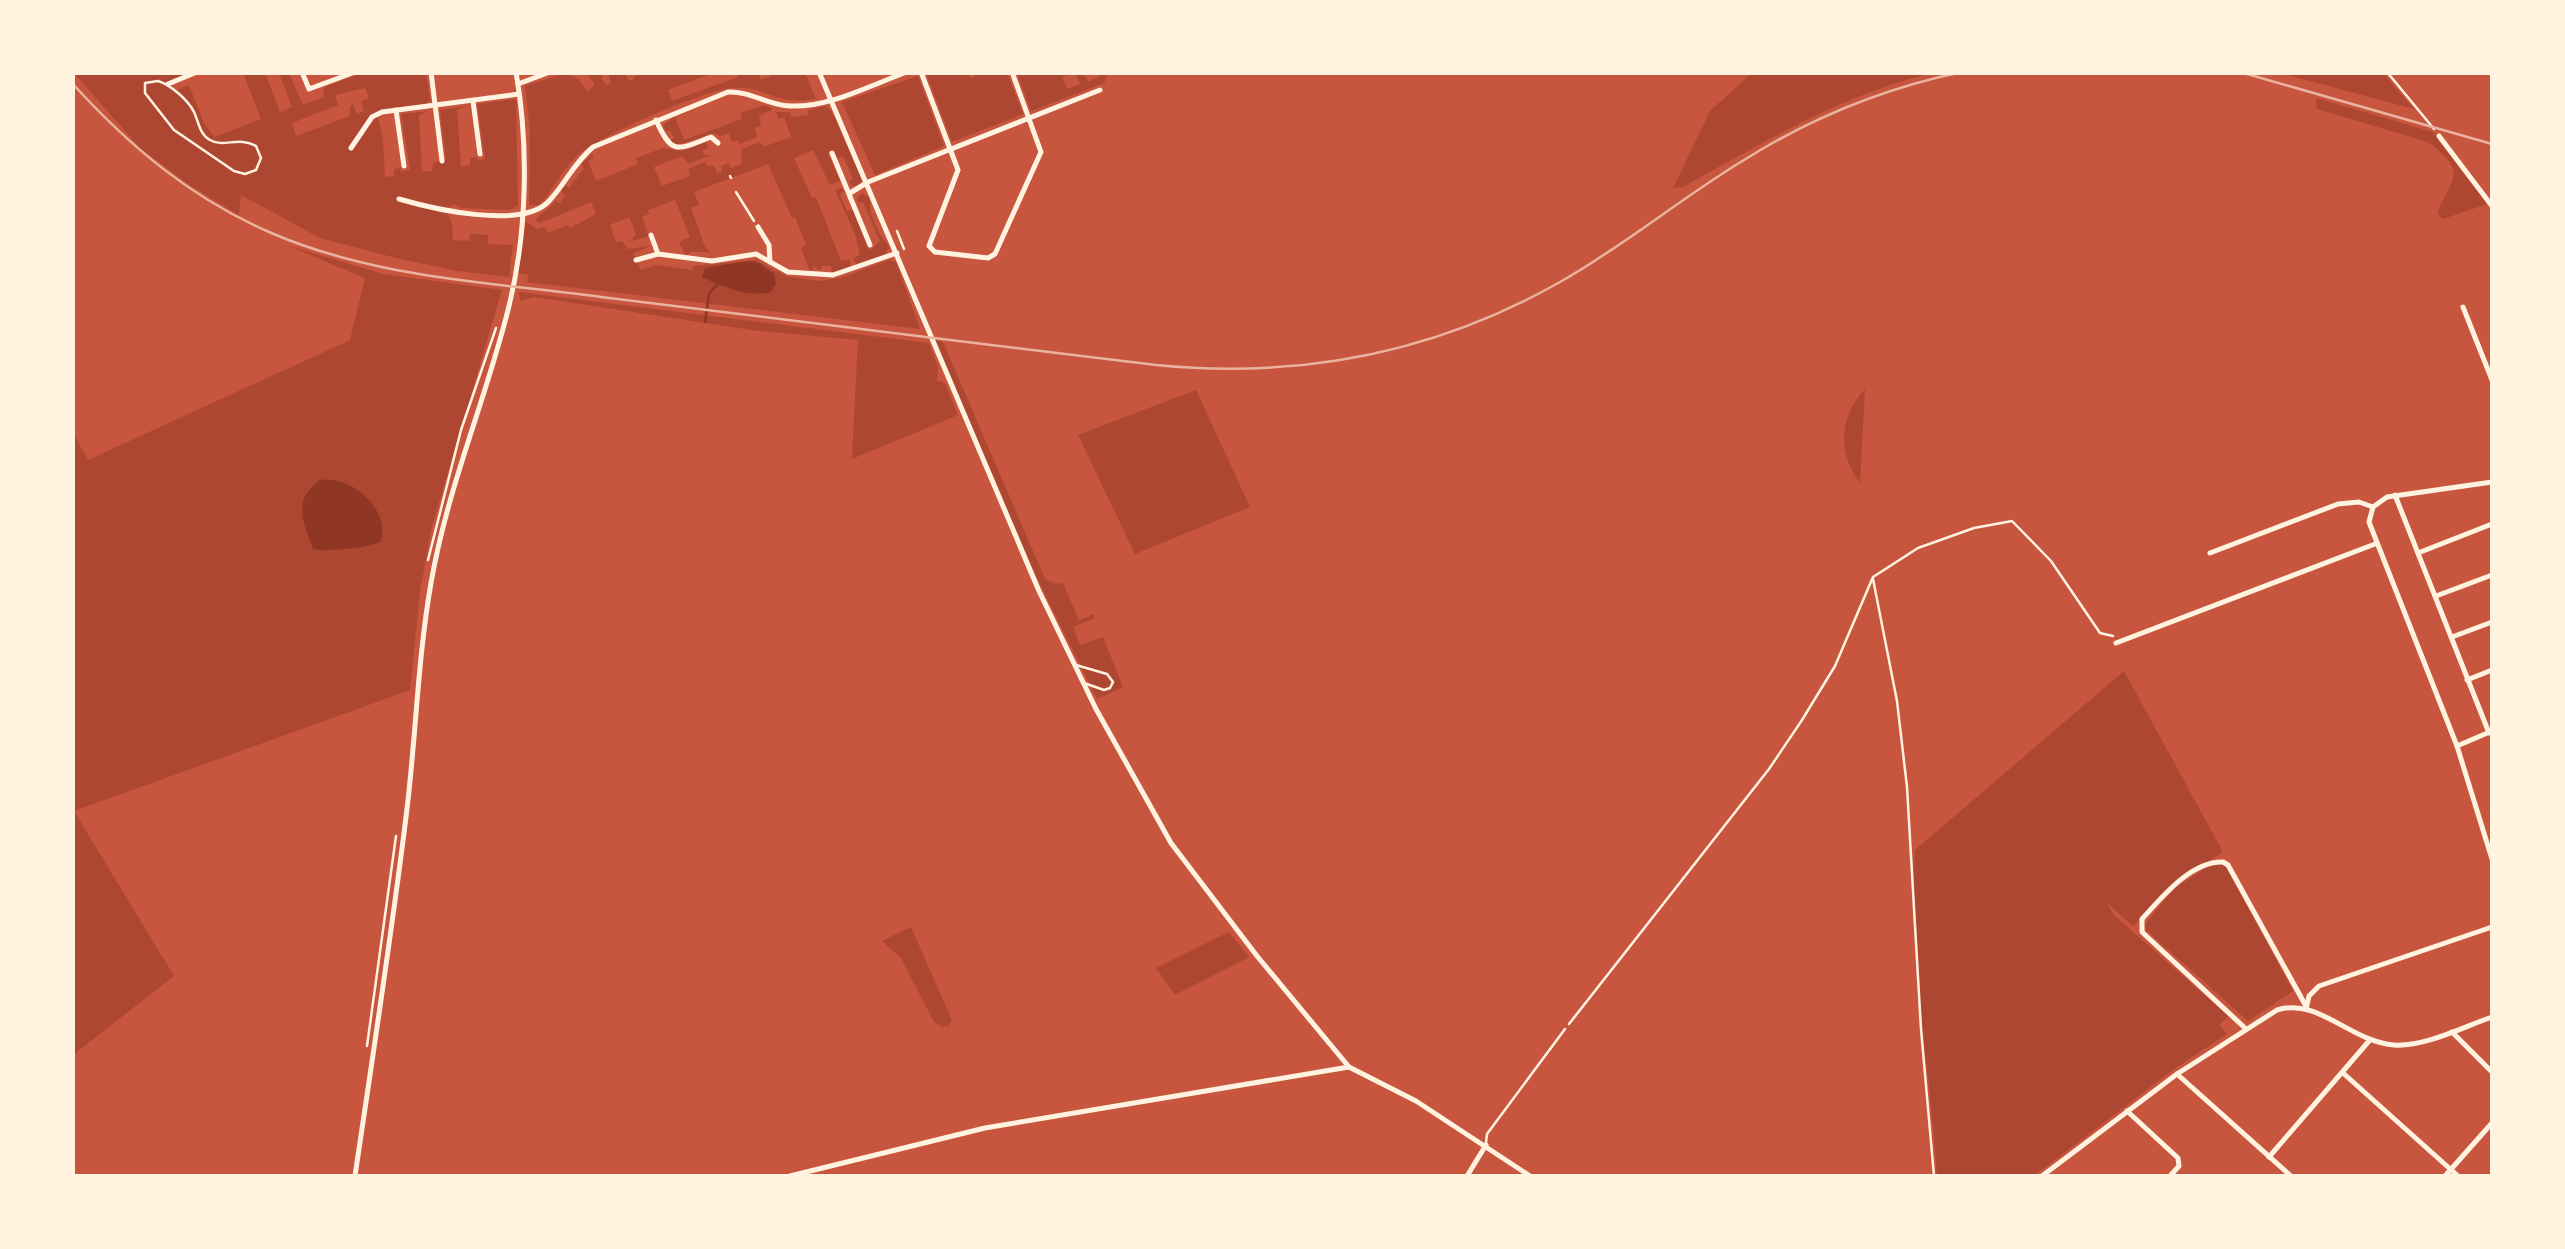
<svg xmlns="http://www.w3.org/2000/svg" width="2565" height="1249" font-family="Georgia,serif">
  <rect width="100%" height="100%" fill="#c8553d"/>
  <g fill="#ae4732" fill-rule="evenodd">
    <path d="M73,72L190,73L168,82L177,90L189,85L204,123L214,137L261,119L243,73H265L280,112L292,107L279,73H289L303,105L324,97L323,89L327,86L362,73H426L430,100L426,104L377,112L383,139L385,177L394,176V169L400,168L401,172L410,170L401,114L429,111L419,115L422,171H432L433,163L446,160L440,110L467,106L457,110L461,167L470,165V158L476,157L478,161L485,159L477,104L516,99L518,206L509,210L461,208L455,204L445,209L452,223L453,240L469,241L470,234L488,235V244L513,245L509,277L458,271L396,258L320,238L241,195L239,215L191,186L140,148ZM365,88L369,98L361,101L364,111L357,114L353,104L350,106V116L296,136L292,123L338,105L335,95Z"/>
    <path d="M805,73L816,99C776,107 765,85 733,88C706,89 596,137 577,156C561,171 554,190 539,205H529L530,131L525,86L566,73L579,79L587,92L595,85L587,73H603L602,80L607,85L611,83L608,73H625L629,81L634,79L635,73H713L668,90L672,101L738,77L737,73H759L761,80L771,76V73Z"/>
    <path d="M926,73H968L971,78L975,77L974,73H1007L1023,114L952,142Z"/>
    <path d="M1017,73H1023V76L1031,73H1073L1062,77L1067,89L1080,84L1075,73H1084L1088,82L1100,77L1099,73H1105L1107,77L1104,83L1031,111Z"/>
    <path d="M1752,73V72L1932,73C1843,94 1762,143 1683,187L1673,188L1710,111Z"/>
    <path d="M2280,73H2383L2414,109Z"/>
    <path d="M918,76L944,146L875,175L842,102Z"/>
    <path d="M2316,98L2433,132L2487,204L2443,219L2437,214C2451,178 2470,173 2428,142L2317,109Z"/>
    <path d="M764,105L773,109L759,116L761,125L755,128L757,137L739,144L737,140L732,142L729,133L720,136L714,133L677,145L669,141L674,138L670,130L666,131L663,125L675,117L684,140L742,119L740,113Z"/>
    <path d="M825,106L831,110L863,179L859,185L853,186L849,182L853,179L843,156L837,158L834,151L828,154L840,181L830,185L813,150L794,158L812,198L816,197L841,261L849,259L851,267L832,272L831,266H822L821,271L813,266L812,271L809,269L801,248L806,245L795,217L792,218L768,164L694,192L699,205L691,208L705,247L710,252H690L686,256L679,242L690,237L675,200L648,210L649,214L642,217L649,236L631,241L636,234L629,217L610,225L616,242L622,241L628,249L651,246L633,253L641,270L657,265L692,270L693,266L756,260L786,276L818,281L841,278L889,260L896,262L920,329L527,282L529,275L517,273L526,222L537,229L545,227L548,233L568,225L570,228L596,214L591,202L540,223L535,220L556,201L560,203L565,195L561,192L565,185L569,188L584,168L581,164L592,154L594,158L588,161L596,181L638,164L636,158L663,148L682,151L706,142L708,148L702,150L704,155H711L688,164L682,156L654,167L662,186L690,176L688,169L705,162L709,167L714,165L717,173L722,172L721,166L729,163L731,168L741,164L742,149L760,142L763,147L791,137L784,117L778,119L776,112H790L791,117L808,115V110Z"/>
    <path d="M841,188L845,191L840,194L847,211L853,210L870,251L880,241L863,202L858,203L857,197L862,193L870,198V212L879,233L890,247L884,255L857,265L853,258L860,255L855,234L835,190Z"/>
    <path d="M286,245L383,274L502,290L431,530L420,592L410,690L74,811L174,976L73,1055L72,431L88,460L350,340L365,278Z"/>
    <path d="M519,292L929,343L938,367L937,381L945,383L958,415L852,459L858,340L758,331L534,297L520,301Z"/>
    <path d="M934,340L943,342L1045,579L1056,584L1063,583L1079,620L1094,614L1095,618L1073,627L1080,645L1103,637L1123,687L1097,699L1025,554Z"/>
    <path d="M1865,389L1860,483C1837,452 1839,417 1865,389Z"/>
    <path d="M1196,390L1250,507L1135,554L1078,435Z"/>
    <path d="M2124,671L2223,852L2172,884L2133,926L2106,902L2114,915L2228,1016L2219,1025L2227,1034L2174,1069L2034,1176H1937C1930,1068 1909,959 1915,850Z"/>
    <path d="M2215,862L2225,865L2293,991L2248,1021L2146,930L2145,924L2175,888Z"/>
    <path d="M911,927L952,1020L949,1026L942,1027L934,1022L901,958L882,941Z"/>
    <path d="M1229,932L1249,957L1175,995L1156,968Z"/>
  </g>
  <g fill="#8f3625">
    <path d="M747,261L759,263L774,274L776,284L771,292C747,298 724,287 702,277L705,268Z"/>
    <path d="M320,480C351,475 390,508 381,541C372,548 325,552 313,549C304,524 291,500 320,480Z"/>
  </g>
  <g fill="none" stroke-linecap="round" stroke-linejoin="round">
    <path stroke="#8f3625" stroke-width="2.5" d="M705,322L709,294L718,283"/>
    <g stroke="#fff3e0" stroke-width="2.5">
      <path d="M2387,72L2434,129"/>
      <path d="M158,81C171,85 188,100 194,112C199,122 199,134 210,140C223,148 239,136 256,146L261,158L256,170L245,174L234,171L174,130L145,93V83Z"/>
      <path d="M730,176L731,178"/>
      <path d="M736,192L754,221"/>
      <path d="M897,231L904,249"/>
      <path d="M428,560L461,430L496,328"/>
      <path d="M1873,579L1897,701L1907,787L1921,1029L1934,1176"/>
      <path d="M1569,1024L1769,769L1802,720L1835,666L1873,577L1918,548L1974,528L2012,521L2051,561L2100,633L2113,636"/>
      <path d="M367,1046L396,836"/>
    </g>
    <g stroke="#fff3e0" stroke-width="2.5">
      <path d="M1076,665L1107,674L1113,682L1110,688L1104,690L1084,683"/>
      <path d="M1486,1142L1487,1134L1565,1029"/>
    </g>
    <g stroke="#fff3e0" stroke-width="5">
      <path d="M302,72L309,89L355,72"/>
      <path d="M431,72L442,161"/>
      <path d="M921,72L958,170L929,246L935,252L988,258L995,254L1041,152L1012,72"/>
      <path d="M168,84L197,72"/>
      <path d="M518,84L550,72"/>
      <path d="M473,101L480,154"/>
      <path d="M396,110L404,166"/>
      <path d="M656,120C672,156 677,150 711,137L718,143"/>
      <path d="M2439,136L2492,206"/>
      <path d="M351,148L372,117L382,112L519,94"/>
      <path d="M832,153L870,245"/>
      <path d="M850,193L868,182L1100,90"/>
      <path d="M399,199C433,209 523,230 549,201C566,183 573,164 593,147L728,92C750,91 768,105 790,106C828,108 871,85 907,72"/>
      <path d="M758,227L769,245L770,262"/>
      <path d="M651,235L658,254L712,261L756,254L788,272L833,275L897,253"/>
      <path d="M636,260L658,254"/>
      <path d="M2463,307L2492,380"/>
      <path d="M2492,482L2387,497L2373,507L2369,522L2457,746L2492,859"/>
      <path d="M2395,495L2489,733"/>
      <path d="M2210,553L2338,504L2359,502L2373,507"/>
      <path d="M2418,553L2492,524"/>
      <path d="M2436,596L2492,575"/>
      <path d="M2452,637L2492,622"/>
      <path d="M2116,643L2375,544"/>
      <path d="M2467,680L2492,670"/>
      <path d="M2457,746L2492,731"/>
      <path d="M2307,1005L2309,996L2319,986L2492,927"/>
      <path d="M2246,1029L2142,932V919C2162,897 2191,861 2223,862L2228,865L2307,1008"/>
      <path d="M2452,1032L2492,1072"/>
      <path d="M2343,1073L2458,1176"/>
      <path d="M2177,1074L2291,1176"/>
      <path d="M2127,1111L2178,1158L2179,1166L2170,1176"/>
      <path d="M2269,1157L2369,1041"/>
      <path d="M2445,1176L2492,1123"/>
    </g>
    <g stroke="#fff3e0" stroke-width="5">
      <path d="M819,72L1039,591L1096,709L1171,843L1257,956L1349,1067L1416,1101L1530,1176"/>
      <path d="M355,1176C373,1054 392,932 407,809C416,734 418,657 431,583C448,485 486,400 509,306C527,233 529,146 516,72"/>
      <path d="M790,1176L985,1128L1349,1067"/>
      <path d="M1467,1176L1486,1145"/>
      <path d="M2042,1176L2177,1074L2277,1010C2318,997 2351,1042 2394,1045C2425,1047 2463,1027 2492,1017"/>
    </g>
    <g stroke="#e9b49f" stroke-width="2.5">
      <path d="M2240,72L2492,144"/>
      <path d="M72,83C129,146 191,198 269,232C374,278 489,282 601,297C786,321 971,342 1156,365C1298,379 1435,353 1560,282C1624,246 1681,198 1744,160C1811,118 1885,88 1962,72"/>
    </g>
  </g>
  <rect width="2565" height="1249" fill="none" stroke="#fff3e0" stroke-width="150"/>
</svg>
